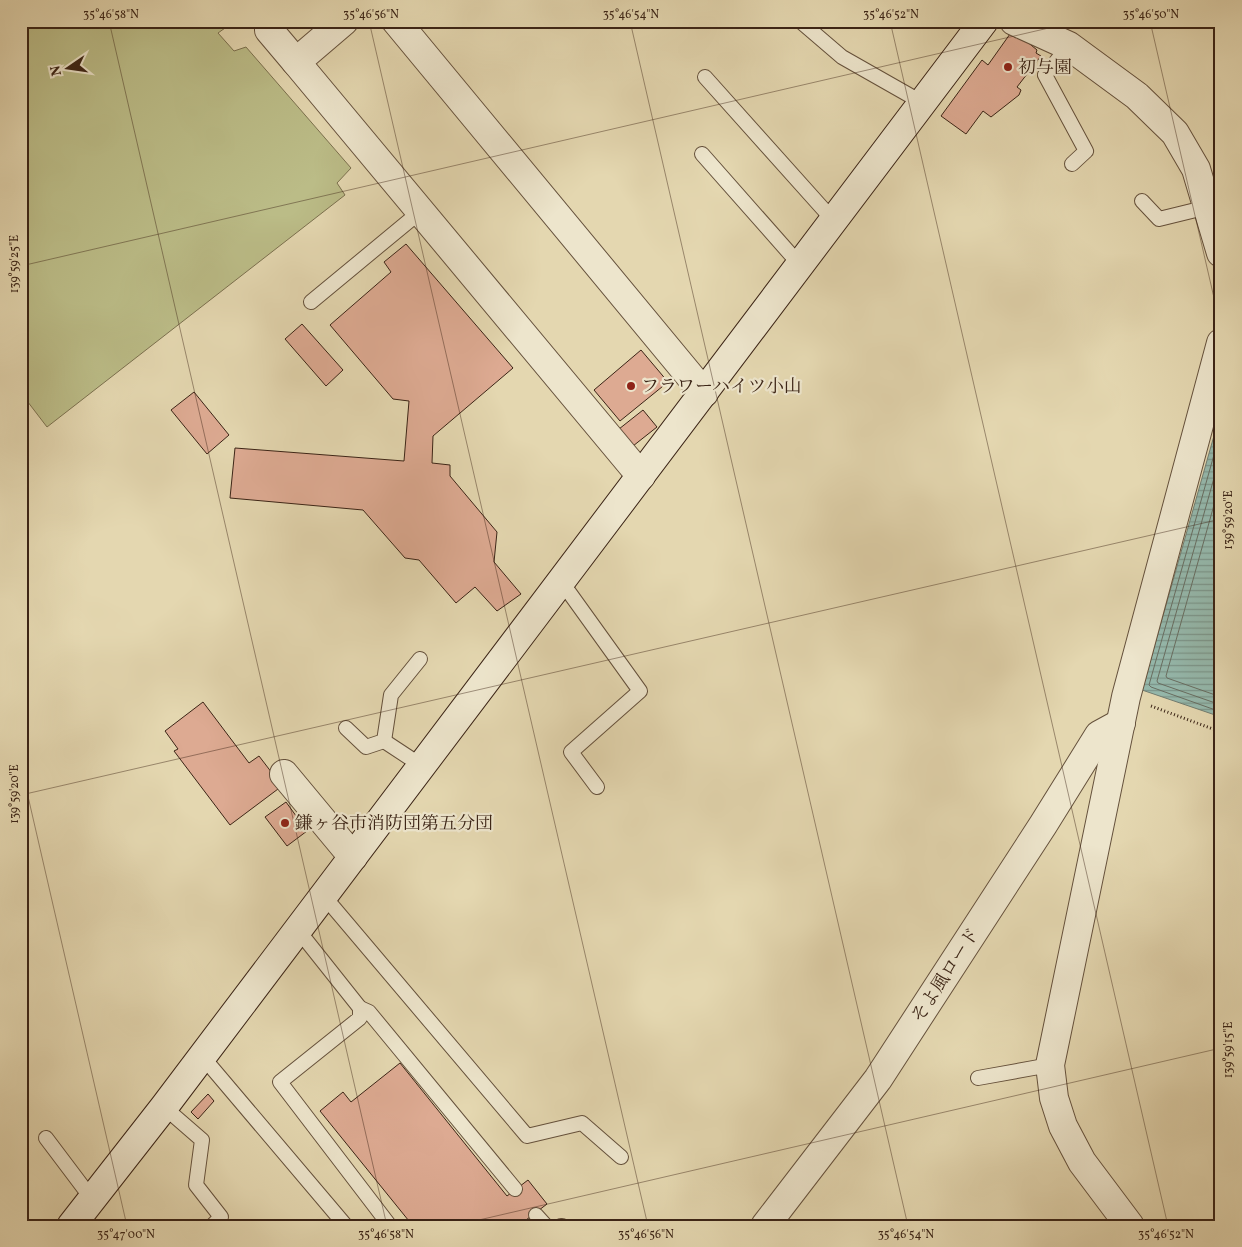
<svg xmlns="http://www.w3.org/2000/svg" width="1242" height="1247" font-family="Vollkorn,'Noto Serif JP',serif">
  <defs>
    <pattern id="water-rules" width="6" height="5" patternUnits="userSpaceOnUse" patternTransform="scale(1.25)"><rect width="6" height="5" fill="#95b9ad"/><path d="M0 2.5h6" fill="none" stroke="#7b968c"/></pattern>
  </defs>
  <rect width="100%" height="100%" fill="#e4d7b0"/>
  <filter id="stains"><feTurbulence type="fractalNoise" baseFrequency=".004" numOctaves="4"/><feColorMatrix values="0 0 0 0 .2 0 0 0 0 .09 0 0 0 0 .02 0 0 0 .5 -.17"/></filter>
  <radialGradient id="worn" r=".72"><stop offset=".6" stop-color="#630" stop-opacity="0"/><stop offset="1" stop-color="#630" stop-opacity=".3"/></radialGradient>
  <path fill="#bbbc87" stroke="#7b704e" d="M21,21H235L218,33L234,51L246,47L351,168L337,183L345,195L47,427L21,393Z"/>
  <path fill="url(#water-rules)" stroke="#717d71" d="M1221,411V717L1142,690Z"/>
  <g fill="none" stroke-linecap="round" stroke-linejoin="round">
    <g stroke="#686e62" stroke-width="1">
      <path d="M1221,430L1149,685L1151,687L1221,712"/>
      <path d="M1221,453L1157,681L1158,683L1221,705"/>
      <path d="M1221,480L1166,676L1167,678L1221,697"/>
    </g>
  </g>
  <g fill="#ddaa92" stroke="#3b2416">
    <path d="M1010,34L1016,38L1019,35L1037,50L1036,53L1041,56L1017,87L1021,90L1019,95L991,117L983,111L966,134L941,116L982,60L988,65Z"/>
    <path d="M406,244L513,368L433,436L432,463L450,465V476L497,532L494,562L521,594L497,611L475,587L456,603L419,560L405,558L363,510L230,498L235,448L404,461L409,401L393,399L330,325L391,272L384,262Z"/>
    <path d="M302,324L343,370L326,386L285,339Z"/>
    <path d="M641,350L668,382L620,421L594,390Z"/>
    <path d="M194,392L229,435L207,454L171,410Z"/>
    <path d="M643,410L657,427L633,446L619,429Z"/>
    <path d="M203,702L249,763L259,756L282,786L230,825L174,751L178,749L165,731Z"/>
    <path d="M286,802L307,831L287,846L265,817Z"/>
    <path d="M400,1063L507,1196L528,1180L547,1204L526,1220L530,1226H413L320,1111L343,1092L351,1102Z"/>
    <path d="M208,1094L214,1101L198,1119L191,1112Z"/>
  </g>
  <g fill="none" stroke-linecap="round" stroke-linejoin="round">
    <g stroke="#65513c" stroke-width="16">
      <g id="lane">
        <path d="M800,21L842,57L923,103"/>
        <path d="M1069,46L1045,75L1086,151L1072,164"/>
        <path d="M705,77L833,220"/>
        <path d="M702,154L800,265"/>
        <path d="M1142,201L1159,219L1208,207"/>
        <path d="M311,302L421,211"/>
        <path d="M561,581L640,691L571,752L597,787"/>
        <path d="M346,728L366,747L384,741L391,695L420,659"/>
        <path d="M384,741L422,766"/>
        <path d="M323,895L527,1136L582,1123L621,1157"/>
        <path d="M298,930L360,1008"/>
        <path d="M202,1056L346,1226"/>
        <path d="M978,1078L1050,1065"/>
        <path d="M164,1107L202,1140L196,1185L221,1217L212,1226"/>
        <path d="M46,1138L92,1199"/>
        <path d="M536,1215L546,1226"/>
        <path d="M390,1226L280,1082L360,1018V1008L369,1012L515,1189"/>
        <path d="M561,1226H562"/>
      </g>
    </g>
    <g stroke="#65513c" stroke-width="30">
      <g id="street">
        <path d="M344,21L296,62L641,476"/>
        <path d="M396,21L704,393"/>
        <path d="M1014,21L1069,46L1137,96L1175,133L1196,169L1221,253"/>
        <path d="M269,30L296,62"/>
        <path d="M284,774L353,857"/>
        <path d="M765,1226L878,1079L1043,825L1099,735L1121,723"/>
        <path d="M1130,1226L1082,1162L1063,1126L1054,1098L1050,1065L1126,697L1221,343"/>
      </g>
    </g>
    <g stroke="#3b2416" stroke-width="30">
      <path id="secondary" d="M71,1226L164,1107L984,21"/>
    </g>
    <g stroke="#3b2416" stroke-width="3" stroke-dasharray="1 2.5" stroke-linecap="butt">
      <path d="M553,21L561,24L567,21"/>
      <path d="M1151,706L1221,732"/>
    </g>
    <use href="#lane" stroke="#ede5cc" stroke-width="14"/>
    <use href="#street" stroke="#ede5cc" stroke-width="28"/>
    <use href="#secondary" stroke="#ede5cc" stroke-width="28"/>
  </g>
  <path fill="none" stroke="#3b2416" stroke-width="1" stroke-opacity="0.45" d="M109,21L387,1226M369,21L648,1226M630,21L908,1226M890,21L1168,1226M1150,21L1221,328M21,266L1079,21M21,766L127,1226M21,795L1221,519M453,1226L1221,1048"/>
  <g fill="#8f2418" stroke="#ede5cc" stroke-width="2">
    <circle cx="1008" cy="67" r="5"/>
    <circle cx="631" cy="386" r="5"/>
    <circle cx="285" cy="823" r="5"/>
  </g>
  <g text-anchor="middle" stroke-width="4.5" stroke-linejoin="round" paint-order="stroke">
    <g font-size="18" fill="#3b2416" stroke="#ede5cc" text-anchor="start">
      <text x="1018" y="73">初与園</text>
      <text x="641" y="392">フラワーハイツ小山</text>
      <text x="295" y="829">鎌ヶ谷市消防団第五分団</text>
    </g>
    <g font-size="18" fill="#3b2416" stroke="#ede5cc">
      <text transform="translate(945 975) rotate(-57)" y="6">そよ風ロード</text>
    </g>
  </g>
  <rect width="1242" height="1247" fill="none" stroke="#e4d7b0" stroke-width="55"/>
  <g transform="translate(68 68) rotate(257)" stroke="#ede5cc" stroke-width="4" paint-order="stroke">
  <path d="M0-4L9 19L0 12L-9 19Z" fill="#3b2416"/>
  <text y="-8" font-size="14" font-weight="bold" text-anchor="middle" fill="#3b2416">N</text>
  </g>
  <rect x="28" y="28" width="1186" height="1192" fill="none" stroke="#3b2416" stroke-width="2"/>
  <g font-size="12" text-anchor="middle" fill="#3b2416">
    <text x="111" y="18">35°46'58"N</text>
    <text x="371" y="18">35°46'56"N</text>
    <text x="631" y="18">35°46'54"N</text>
    <text x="891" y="18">35°46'52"N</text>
    <text x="1151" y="18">35°46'50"N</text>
    <text transform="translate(14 264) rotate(-90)" y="4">139°59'25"E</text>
    <text transform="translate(1228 520) rotate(-90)" y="4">139°59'20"E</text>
    <text transform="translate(14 794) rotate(-90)" y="4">139°59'20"E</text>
    <text transform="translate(1228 1050) rotate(-90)" y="4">139°59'15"E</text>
    <text x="126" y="1238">35°47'00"N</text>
    <text x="386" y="1238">35°46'58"N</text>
    <text x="646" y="1238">35°46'56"N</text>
    <text x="906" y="1238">35°46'54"N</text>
    <text x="1166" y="1238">35°46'52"N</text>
  </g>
  <rect width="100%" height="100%" filter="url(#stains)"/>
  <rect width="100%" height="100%" fill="url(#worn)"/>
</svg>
